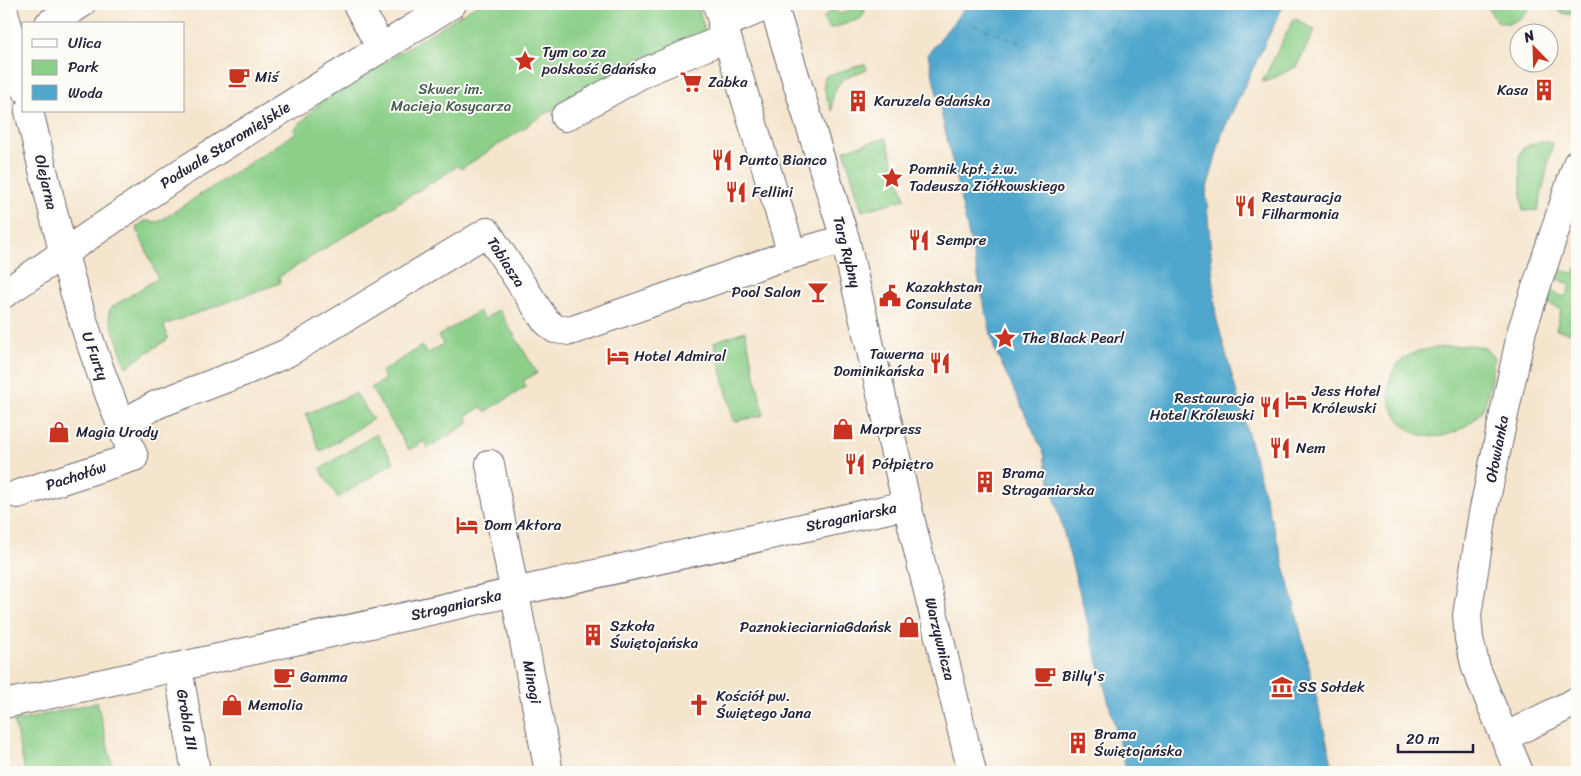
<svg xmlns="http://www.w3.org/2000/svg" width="1581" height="776" font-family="Sriracha,sans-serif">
  <rect width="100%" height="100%" fill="#fdfcf7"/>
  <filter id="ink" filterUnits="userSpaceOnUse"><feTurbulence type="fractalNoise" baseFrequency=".02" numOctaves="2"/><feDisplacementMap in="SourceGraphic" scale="10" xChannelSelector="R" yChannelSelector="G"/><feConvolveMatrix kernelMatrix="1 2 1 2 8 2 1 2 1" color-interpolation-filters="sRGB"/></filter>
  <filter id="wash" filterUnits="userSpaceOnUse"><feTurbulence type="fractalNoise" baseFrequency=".0096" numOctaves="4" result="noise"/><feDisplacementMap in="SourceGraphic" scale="20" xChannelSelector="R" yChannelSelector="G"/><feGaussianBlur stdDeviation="1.12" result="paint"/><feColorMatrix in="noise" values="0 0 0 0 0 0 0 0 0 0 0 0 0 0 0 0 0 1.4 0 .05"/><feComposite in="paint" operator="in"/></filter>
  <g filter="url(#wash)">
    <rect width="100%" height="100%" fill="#f5e5cd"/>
    <g fill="#8bcf88" stroke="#567862">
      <path d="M478,4H697L706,34L607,78L528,124L529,125L461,169L458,166L279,277L280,283L164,325L168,339L126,367L109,317V311L112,307L158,278L136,227L145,221L158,222L296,133L294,130L321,101Z"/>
      <path d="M854,4H867L863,16L860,19L830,29L823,19L832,9L840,14L854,9Z"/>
      <path d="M1488,4H1529L1528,11C1513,27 1494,30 1488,4Z"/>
      <path d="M1552,4H1577V14C1566,16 1559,13 1552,4Z"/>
      <path d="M1294,18L1315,30L1296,67L1267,81L1262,82Z"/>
      <path d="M865,64L867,70C842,78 832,82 832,111C828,101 820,85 826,76Z"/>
      <path d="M886,138L905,199L862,211L844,150Z"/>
      <path d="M1540,141L1553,143L1538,210L1523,211L1519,157L1523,148Z"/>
      <path d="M1577,266V314L1573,333L1556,330L1561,309L1545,303L1549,291L1565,297L1571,285L1554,277L1556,271L1560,269L1574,274Z"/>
      <path d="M499,310L537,373L523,381L526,387L485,412L481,407L466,416L469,423L428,448L424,441L409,450L371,388L385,379L381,372L422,346L427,354L443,344L438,336L479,311L484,319Z"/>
      <path d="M745,331L764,415L734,422L714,342Z"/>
      <path d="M1473,345L1484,347L1494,358C1492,370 1488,402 1482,410C1477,419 1468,425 1459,430C1398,462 1360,373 1416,352C1429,347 1458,346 1473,345Z"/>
      <path d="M356,393L373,419L320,452L306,414Z"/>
      <path d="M376,434L394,462L338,498L320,469Z"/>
      <path d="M97,702L114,772H25L14,722Z"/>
    </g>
    <path fill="#50a7cd" stroke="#396484" d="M968,4H1284L1223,131L1206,192L1216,317L1291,591L1334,772H1127L1044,458L1045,456L994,348L928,54Z"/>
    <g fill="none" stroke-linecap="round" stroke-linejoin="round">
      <path stroke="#375e7d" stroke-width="1" stroke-dasharray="6 5" stroke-linecap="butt" d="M974,25L1088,69L1126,4"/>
    </g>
  </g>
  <g filter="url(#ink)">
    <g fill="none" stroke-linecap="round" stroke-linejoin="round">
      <g stroke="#6c666e" stroke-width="30">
        <g id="street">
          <path d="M357,4L381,48"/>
          <path d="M717,4L792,254"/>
          <path d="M773,4L845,239L907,505L972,772"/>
          <path d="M4,12L24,88"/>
          <path d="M49,24L81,4"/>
          <path d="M722,25L771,4"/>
          <path d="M565,117L645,72L726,38"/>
          <path d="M121,424L158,404L243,372L287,353L487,232L545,320L555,329L570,331L776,259L845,239"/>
          <path d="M490,464L549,772"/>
          <path d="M18,494L134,457C114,408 94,358 79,307C59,243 45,177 29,111"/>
          <path d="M178,668L196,772"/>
          <path d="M4,704C306,641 606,570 907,505"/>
          <path d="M1505,737L1577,701"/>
          <path d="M1519,772L1476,668L1469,639L1467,615L1483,513L1522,330L1577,164"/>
        </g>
      </g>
      <g stroke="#6c666e" stroke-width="30">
        <path id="secondary" d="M4,294L182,172L452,4"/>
      </g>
      <use href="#street" stroke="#fff" stroke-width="28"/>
      <use href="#secondary" stroke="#fff" stroke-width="28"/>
    </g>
  </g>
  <defs>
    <g id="sight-bare" transform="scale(1.725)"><path d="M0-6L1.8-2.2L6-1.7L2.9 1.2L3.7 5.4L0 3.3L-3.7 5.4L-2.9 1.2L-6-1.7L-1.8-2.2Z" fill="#c8321e" stroke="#fdfcf7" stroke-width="2.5" paint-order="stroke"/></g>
    <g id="cafe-bare" transform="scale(1.725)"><path d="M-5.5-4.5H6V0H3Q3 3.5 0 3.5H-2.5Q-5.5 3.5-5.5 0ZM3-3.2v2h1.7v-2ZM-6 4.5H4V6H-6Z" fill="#c8321e" stroke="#fdfcf7" stroke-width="2.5" paint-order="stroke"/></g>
    <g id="supermarket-bare" transform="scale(1.725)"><path d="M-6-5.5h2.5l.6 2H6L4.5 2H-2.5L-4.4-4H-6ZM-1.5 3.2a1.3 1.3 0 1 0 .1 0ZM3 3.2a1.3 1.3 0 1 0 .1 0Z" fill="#c8321e" stroke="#fdfcf7" stroke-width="2.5" paint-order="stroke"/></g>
    <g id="building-bare" transform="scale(1.725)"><path d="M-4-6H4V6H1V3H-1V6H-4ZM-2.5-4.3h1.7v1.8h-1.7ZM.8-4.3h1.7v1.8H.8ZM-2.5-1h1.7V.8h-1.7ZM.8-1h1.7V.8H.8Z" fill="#c8321e" stroke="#fdfcf7" stroke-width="2.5" paint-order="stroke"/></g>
    <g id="restaurant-bare" transform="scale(1.725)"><path d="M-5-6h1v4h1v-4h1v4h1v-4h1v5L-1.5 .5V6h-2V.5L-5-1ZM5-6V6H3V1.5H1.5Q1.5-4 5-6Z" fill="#c8321e" stroke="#fdfcf7" stroke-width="2.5" paint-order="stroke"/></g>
    <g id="bar-bare" transform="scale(1.725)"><path d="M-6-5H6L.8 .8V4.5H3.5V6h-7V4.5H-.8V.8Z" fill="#c8321e" stroke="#fdfcf7" stroke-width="2.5" paint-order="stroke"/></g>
    <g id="civic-bare" transform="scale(1.725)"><path d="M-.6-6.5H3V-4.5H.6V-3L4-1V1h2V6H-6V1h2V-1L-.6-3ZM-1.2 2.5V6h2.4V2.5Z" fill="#c8321e" stroke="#fdfcf7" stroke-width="2.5" paint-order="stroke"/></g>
    <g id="hotel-bare" transform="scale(1.725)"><path d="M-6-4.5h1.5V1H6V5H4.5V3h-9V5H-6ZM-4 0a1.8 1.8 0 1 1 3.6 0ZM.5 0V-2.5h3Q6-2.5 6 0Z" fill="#c8321e" stroke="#fdfcf7" stroke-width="2.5" paint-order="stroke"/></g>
    <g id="shop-bare" transform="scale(1.725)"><path d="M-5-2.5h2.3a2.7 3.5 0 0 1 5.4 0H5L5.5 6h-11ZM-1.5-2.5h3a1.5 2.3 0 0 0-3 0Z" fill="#c8321e" stroke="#fdfcf7" stroke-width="2.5" paint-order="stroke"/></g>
    <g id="museum-bare" transform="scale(1.725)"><path d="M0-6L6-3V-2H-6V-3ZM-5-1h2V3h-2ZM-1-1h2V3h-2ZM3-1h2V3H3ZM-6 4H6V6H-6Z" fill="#c8321e" stroke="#fdfcf7" stroke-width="2.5" paint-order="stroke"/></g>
    <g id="church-bare" transform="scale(1.725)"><path d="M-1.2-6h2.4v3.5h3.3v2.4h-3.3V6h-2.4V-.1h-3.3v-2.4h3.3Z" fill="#c8321e" stroke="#fdfcf7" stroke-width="2.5" paint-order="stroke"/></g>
  </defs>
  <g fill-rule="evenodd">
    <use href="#sight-bare" x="525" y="61"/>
    <use href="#cafe-bare" x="239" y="77"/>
    <use href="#supermarket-bare" x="691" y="82"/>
    <use href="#building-bare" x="1544" y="90"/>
    <use href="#building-bare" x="858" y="101"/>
    <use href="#restaurant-bare" x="722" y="160"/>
    <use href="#sight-bare" x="892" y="178"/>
    <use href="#restaurant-bare" x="736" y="192"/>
    <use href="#restaurant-bare" x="1245" y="206"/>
    <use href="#restaurant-bare" x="919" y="240"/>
    <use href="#bar-bare" x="818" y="292"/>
    <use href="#civic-bare" x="890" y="296"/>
    <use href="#sight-bare" x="1005" y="338"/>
    <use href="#hotel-bare" x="618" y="356"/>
    <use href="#restaurant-bare" x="940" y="363"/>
    <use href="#hotel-bare" x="1296" y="400"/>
    <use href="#restaurant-bare" x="1270" y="407"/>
    <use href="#shop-bare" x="843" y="429"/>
    <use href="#shop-bare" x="59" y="432"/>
    <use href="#restaurant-bare" x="1280" y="448"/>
    <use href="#restaurant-bare" x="855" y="464"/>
    <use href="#building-bare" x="985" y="482"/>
    <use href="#hotel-bare" x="467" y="525"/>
    <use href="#shop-bare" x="909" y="627"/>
    <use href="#building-bare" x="593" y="635"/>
    <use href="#cafe-bare" x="1045" y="676"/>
    <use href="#cafe-bare" x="284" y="677"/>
    <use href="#museum-bare" x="1282" y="687"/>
    <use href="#shop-bare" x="232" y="705"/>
    <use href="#church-bare" x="699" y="705"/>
    <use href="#building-bare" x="1078" y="743"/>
  </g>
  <g text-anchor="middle" stroke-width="4" stroke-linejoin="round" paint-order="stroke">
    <g font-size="15" fill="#22223b" stroke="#fdfcf7" text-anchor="start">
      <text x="542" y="57">Tym co za<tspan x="542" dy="17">polskość Gdańska</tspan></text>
      <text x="255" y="82">Miś</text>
      <text x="708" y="87">Zabka</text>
      <text x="1528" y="95" text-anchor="end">Kasa</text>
      <text x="874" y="106">Karuzela Gdańska</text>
      <text x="739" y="165">Punto Bianco</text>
      <text x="909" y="174">Pomnik kpt. ż.w.<tspan x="909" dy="17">Tadeusza Ziółkowskiego</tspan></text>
      <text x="752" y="197">Fellini</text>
      <text x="1262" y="202">Restauracja<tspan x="1262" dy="17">Filharmonia</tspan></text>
      <text x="936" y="245">Sempre</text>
      <text x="906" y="292">Kazakhstan<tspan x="906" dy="17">Consulate</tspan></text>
      <text x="801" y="297" text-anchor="end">Pool Salon</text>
      <text x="1022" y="343">The Black Pearl</text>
      <text x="924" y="359" text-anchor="end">Tawerna<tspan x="924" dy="17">Dominikańska</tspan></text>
      <text x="634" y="361">Hotel Admiral</text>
      <text x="1312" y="396">Jess Hotel<tspan x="1312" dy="17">Królewski</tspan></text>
      <text x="1254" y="403" text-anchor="end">Restauracja<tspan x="1254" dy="17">Hotel Królewski</tspan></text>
      <text x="860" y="434">Marpress</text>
      <text x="76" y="437">Magia Urody</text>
      <text x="1296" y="453">Nem</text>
      <text x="872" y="469">Półpiętro</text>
      <text x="1002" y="478">Brama<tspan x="1002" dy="17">Straganiarska</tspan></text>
      <text x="484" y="530">Dom Aktora</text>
      <text x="610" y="631">Szkoła<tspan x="610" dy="17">Świętojańska</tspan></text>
      <text x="892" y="632" text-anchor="end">PaznokieciarniaGdańsk</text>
      <text x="1062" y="681">Billy's</text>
      <text x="300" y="682">Gamma</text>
      <text x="1298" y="692">SS Sołdek</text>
      <text x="716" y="701">Kościół pw.<tspan x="716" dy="17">Świętego Jana</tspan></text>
      <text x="248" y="710">Memolia</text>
      <text x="1094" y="739">Brama<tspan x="1094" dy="17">Świętojańska</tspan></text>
    </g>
    <g font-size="15" fill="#475f56" stroke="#fdfcf7">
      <text x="451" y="94">Skwer im.<tspan x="451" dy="17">Macieja Kosycarza</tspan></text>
    </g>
    <g font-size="15" fill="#22223b" stroke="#fdfcf7">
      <text transform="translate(225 145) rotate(-32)" y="5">Podwale Staromiejskie</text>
      <text transform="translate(46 182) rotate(77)" y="5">Olejarna</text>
      <text transform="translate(847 252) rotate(76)" y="5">Targ Rybny</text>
      <text transform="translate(506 262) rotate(57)" y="5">Tobiasza</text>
      <text transform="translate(95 356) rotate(70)" y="5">U Furty</text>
      <text transform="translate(1497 449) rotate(-79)" y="5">Ołowianka</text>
      <text transform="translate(76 476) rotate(-18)" y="5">Pachołów</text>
      <text transform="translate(851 517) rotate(-12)" y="5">Straganiarska</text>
      <text transform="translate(456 605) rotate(-13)" y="5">Straganiarska</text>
      <text transform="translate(940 639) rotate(76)" y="5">Warzywnicza</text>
      <text transform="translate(532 682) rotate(79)" y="5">Minogi</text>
      <text transform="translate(187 720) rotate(80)" y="5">Grobla III</text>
    </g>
  </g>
  <rect width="1581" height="776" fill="none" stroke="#fdfcf7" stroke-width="20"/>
  <rect x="22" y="22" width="162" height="90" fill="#fdfcf7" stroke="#a5a5ac"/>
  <rect x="32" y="39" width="25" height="8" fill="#ffffff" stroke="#a5a5ac"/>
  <text x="68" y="48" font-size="15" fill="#22223b">Ulica</text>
  <rect x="32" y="60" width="25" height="15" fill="#8bcf88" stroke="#a5a5ac"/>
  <text x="68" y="72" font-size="15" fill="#22223b">Park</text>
  <rect x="32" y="85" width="25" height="15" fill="#50a7cd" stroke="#a5a5ac"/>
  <text x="68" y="98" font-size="15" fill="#22223b">Woda</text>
  <g transform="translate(1534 48) rotate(337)"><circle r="24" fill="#fdfcf7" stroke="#a5a5ac"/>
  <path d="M0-4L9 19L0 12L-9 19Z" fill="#c8321e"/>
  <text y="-8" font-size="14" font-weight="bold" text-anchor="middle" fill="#22223b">N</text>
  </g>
  <path d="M1398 744v8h75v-8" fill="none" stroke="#22223b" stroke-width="2.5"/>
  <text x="1406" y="744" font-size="15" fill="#22223b" stroke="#fdfcf7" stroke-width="4" paint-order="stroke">20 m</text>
</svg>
